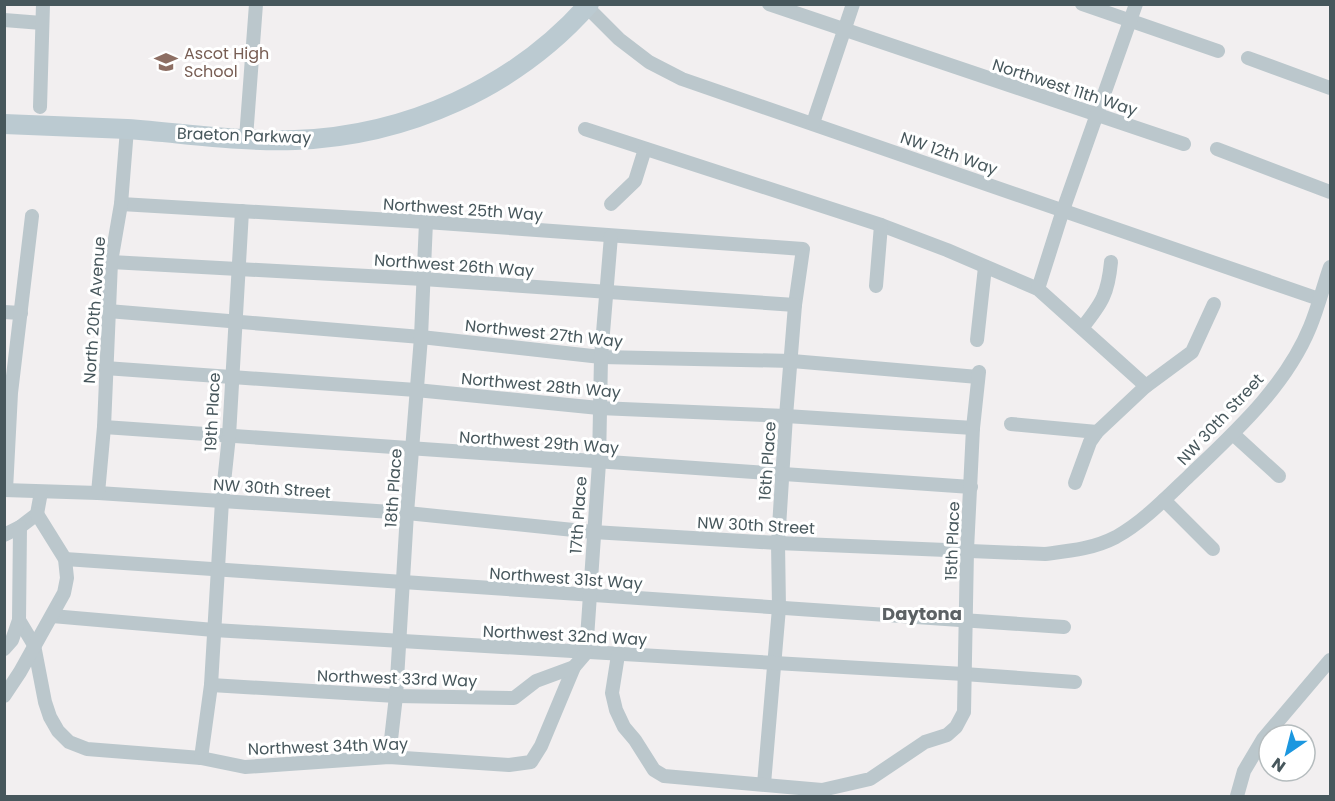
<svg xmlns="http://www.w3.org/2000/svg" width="1335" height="801" font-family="Poppins,sans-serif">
  <rect width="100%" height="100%" fill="#f2eff0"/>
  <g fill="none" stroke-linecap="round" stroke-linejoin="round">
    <g stroke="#bbc7cc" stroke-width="14">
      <path d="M769,4L1184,144"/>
      <path d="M1082,4L1218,51"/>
      <path d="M587,7L619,39L649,62L682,79L1319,299"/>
      <path d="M4,20L42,23"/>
      <path d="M1248,58L1330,88"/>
      <path d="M40,107L43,4"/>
      <path d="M813,123L853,4"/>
      <path d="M585,129L881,225L947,250L1038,289L1146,386"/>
      <path d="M246,138L256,4"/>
      <path d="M1217,149L1330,192"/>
      <path d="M121,204L426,222L803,249L795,305L786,416L778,543L779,608L764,784"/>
      <path d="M611,204L635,181L645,149"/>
      <path d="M111,262L423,279L795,305"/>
      <path d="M876,286L881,225"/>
      <path d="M1038,289L1063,210L1136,4"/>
      <path d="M108,311L421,337L601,357L792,361L978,377"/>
      <path d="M4,312L21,313"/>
      <path d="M1082,328C1102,303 1108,294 1111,262"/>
      <path d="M977,340L985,267"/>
      <path d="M105,368L416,390L599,408L786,416L973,428"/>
      <path d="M1011,424L1097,432"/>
      <path d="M104,427L971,487"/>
      <path d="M1233,434L1279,476"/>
      <path d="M1075,483L1090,442L1097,432L1146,386L1192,352L1214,304"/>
      <path d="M4,490L98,493L407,513L593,532L778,543L1045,554C1069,551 1093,549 1116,537C1143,522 1167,497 1189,476C1235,432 1286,386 1310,327C1318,308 1323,287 1330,267"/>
      <path d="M6,490L11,393L32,216"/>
      <path d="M98,493L104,427L111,262L121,204L127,129"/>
      <path d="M1164,500L1213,549"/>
      <path d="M4,535L20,527L37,514L41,492"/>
      <path d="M65,559L1064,627"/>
      <path d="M52,616L214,630L964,674L1075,682"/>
      <path d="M19,620L34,645L45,702L50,717L58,731L69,742L87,749L201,758L245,767L389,757L509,765L531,762L541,746L574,667L586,653L599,463L601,357L611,236"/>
      <path d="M4,649L12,640L19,620L20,527"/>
      <path d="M618,655L612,693L616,710L624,727L635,740L654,770L664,776L822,790L870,779L925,742L947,735L956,727L964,712L967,550L973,428L979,372"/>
      <path d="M211,685L396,696L514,698L536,681L574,667"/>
      <path d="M4,696L20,672L64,593L67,578L65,559L37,514"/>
      <path d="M389,757L396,696L407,513L421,337L426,222"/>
      <path d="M201,758L211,685L222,501L229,436L242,211"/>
      <path d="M1237,796L1244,771L1263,739L1330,660"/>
    </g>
    <path stroke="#bbcad1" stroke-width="20" d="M4,124C45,126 86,127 127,129C183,133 239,142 295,140C406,136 515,88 589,4"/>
  </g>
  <defs>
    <g id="school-bare" transform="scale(1.8)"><path d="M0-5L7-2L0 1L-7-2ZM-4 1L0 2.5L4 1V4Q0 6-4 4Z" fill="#8d6e63" stroke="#fff" stroke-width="2.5" paint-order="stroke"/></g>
  </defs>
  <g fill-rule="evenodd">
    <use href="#school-bare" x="166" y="62"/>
  </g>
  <g text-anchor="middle" stroke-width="6" stroke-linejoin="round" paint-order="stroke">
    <g font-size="16" fill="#785e54" stroke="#fff" text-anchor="start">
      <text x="184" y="59">Ascot High<tspan x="184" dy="18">School</tspan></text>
    </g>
    <g font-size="16" fill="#47575c" stroke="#fff">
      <text transform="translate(1065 87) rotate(18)" y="6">Northwest 11th Way</text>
      <text transform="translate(244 135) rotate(2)" y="6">Braeton Parkway</text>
      <text transform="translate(949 153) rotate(19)" y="6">NW 12th Way</text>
      <text transform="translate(463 209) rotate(4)" y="6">Northwest 25th Way</text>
      <text transform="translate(454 265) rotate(4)" y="6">Northwest 26th Way</text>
      <text transform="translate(94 310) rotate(-86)" y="6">North 20th Avenue</text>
      <text transform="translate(544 333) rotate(6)" y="6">Northwest 27th Way</text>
      <text transform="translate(541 385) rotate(5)" y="6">Northwest 28th Way</text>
      <text transform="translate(212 412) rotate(-87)" y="6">19th Place</text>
      <text transform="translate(1220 419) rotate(-47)" y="6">NW 30th Street</text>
      <text transform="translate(539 442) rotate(4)" y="6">Northwest 29th Way</text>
      <text transform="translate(767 461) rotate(-86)" y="6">16th Place</text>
      <text transform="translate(272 488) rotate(4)" y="6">NW 30th Street</text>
      <text transform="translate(393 488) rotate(-86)" y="6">18th Place</text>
      <text transform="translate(578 515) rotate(-86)" y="6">17th Place</text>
      <text transform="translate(756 525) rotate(3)" y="6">NW 30th Street</text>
      <text transform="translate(952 541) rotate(-88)" y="6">15th Place</text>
      <text transform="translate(566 578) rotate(4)" y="6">Northwest 31st Way</text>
      <text transform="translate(565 635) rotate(3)" y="6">Northwest 32nd Way</text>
      <text transform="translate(397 678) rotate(2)" y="6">Northwest 33rd Way</text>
      <text transform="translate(328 746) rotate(-2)" y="6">Northwest 34th Way</text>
    </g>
    <g font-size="18" font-weight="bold" fill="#5c6164" stroke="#fff">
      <text x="922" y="620">Daytona</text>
    </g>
  </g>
  <rect width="1335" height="801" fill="none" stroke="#47575c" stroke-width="12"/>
  <g transform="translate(1287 753) rotate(215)"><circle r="28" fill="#ffffff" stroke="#b5bcbe" stroke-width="1.5"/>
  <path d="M0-4.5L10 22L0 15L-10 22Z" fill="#1c97df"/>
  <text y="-9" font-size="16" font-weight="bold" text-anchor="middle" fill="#47575c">N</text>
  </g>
</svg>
